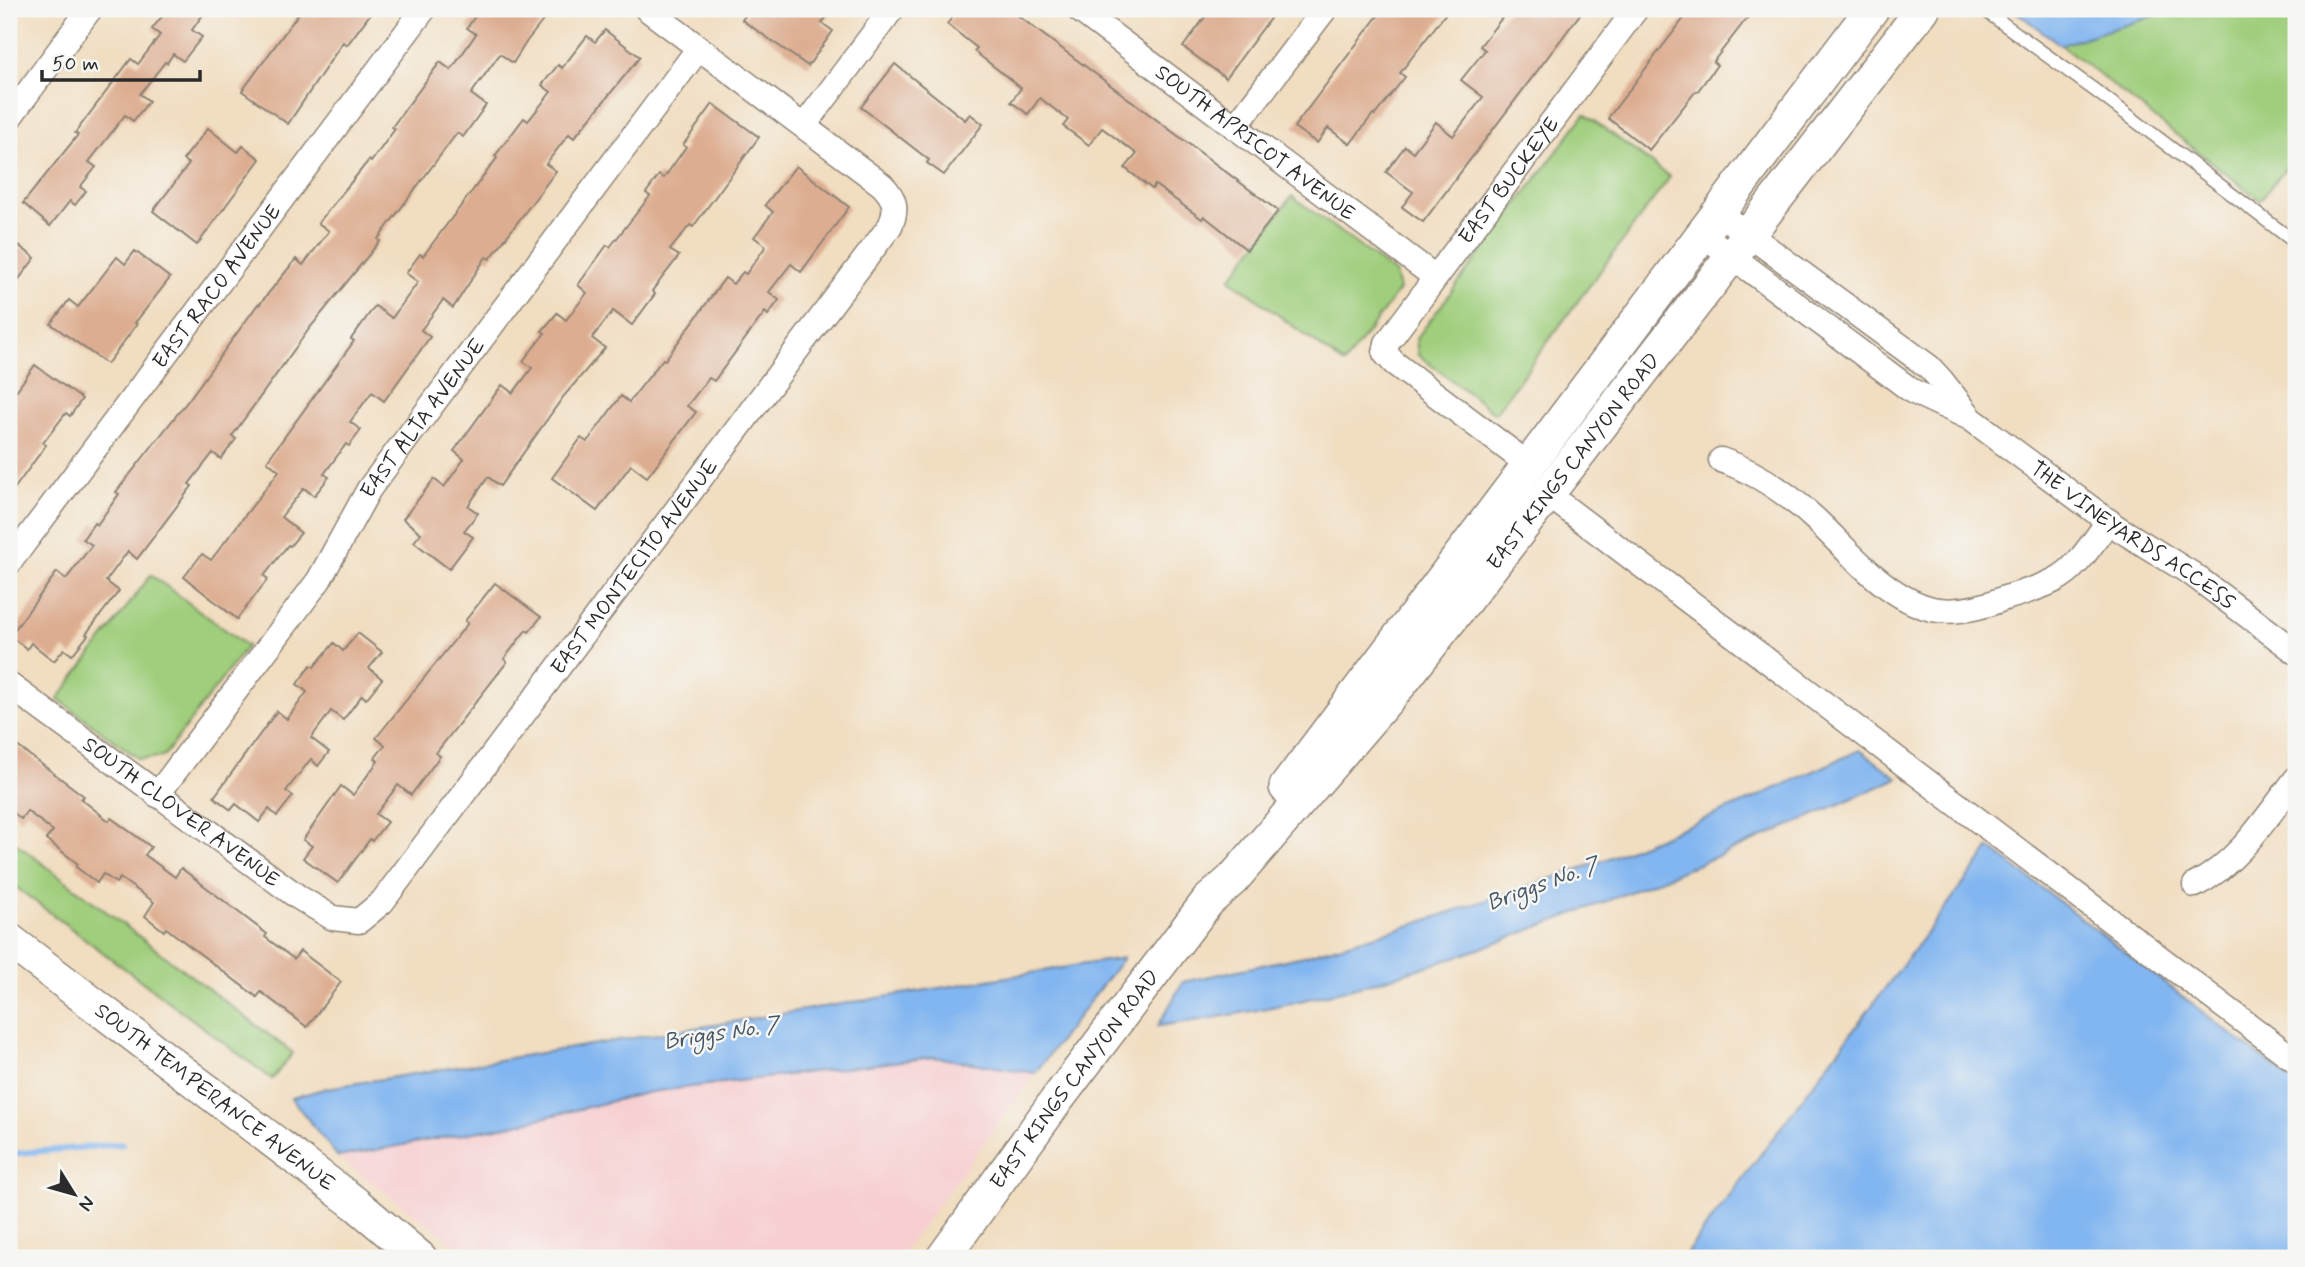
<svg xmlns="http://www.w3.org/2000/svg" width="2305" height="1267" font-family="Mynerve,sans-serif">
  <rect width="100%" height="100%" fill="#f6f6f2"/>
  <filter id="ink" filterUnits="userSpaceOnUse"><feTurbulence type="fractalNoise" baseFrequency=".0143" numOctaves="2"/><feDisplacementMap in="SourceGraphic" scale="14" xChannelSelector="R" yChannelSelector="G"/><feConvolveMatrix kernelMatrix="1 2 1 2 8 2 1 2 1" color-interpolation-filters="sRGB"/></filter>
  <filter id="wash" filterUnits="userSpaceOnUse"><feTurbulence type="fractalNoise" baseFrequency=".00686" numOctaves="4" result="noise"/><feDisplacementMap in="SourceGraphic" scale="28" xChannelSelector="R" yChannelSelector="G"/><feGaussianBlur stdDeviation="1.57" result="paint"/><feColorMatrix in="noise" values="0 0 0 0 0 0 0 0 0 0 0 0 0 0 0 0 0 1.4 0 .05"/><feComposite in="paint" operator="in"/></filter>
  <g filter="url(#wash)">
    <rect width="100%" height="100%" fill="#f1ddc0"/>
    <path fill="#f7cfd1" d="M934,1057L1035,1073L899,1258H474L338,1157L513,1125L650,1092Z"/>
    <g fill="#9fce7c" stroke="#657c54" stroke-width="2">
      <path d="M2176,9H2296V155L2260,200L2061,45Z"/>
      <path d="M1585,114L1670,177L1495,413L1418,355L1416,339Z"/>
      <path d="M1292,196L1395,273L1399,290L1344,364L1230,279Z"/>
      <path d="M151,575L247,646L163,757L139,759L58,699Z"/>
      <path d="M9,838L293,1053L272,1079L9,882Z"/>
    </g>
    <g fill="#82b6f0" stroke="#56708e" stroke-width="2">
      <path d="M2012,9H2176L2061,45Z"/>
      <path d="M1860,750L1898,778C1782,830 1665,880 1546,924C1508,938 1470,953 1431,965C1342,994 1251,1014 1158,1026L1183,982L1304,956L1418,923L1597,863L1748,801Z"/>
      <path d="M1990,848L2296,1084V1258H1683Z"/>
      <path d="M1123,958L1035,1073L934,1057L650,1092L513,1125L338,1157L291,1098L327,1088Z"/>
    </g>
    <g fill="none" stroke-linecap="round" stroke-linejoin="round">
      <path stroke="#82b6f0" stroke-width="6" d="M9,1154L122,1144"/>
    </g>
    <g id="blocks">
      <g fill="#ddad91">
        <path d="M168,9H207L192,30L202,37L183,61L173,54L167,63L165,62L140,94L149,101L133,121L125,115L89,162L96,167L80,187L86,191L75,205L70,201L50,226L23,203L78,135L75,133L131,59L138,64L160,35L152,29Z"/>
        <path d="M302,9H374L347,45L343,42L288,124L242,91Z"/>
        <path d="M480,9H552L527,41L513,63L500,54L471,94L486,105L463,137L457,133L378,239L380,241L309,329L232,436L236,439L221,459L213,453L189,484L192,486L137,559L128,551L106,581L119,591L86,634L88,635L72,655L64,649L54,661L31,643L27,649L10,636L57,572L66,579L92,545L83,539L94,523L97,525L119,494L116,492L190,398L258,304L259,305L296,259L303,265L329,231L318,223L369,160L371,162L395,129L392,127L440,62L451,70L476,34L467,28Z"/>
        <path d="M750,9H833L822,23L833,31L808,66L742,20Z"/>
        <path d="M959,9H1009L1278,211L1247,250L1204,216L1202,219L1155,185L1152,189L1125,168L1137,154L1102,128L1089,145L1063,126L1068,120L1040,98L1028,114L1011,102L1021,88L974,51L977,48L947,24Z"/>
        <path d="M1211,9H1277L1226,78L1183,47Z"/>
        <path d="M1383,9H1449L1400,73L1405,77L1375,115L1373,114L1350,144L1328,128L1317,143L1294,127Z"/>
        <path d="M1509,9H1584L1423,222L1402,207L1413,192L1386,172L1405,146L1413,152L1436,122L1453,136L1483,97L1461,80L1485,50L1480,46Z"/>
        <path d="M1691,9H1754L1713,62L1717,65L1697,92L1696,91L1649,150L1608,118Z"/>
        <path d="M605,30L640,57L574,138L569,134L546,164L556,171L490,259L486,257L453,308L443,300L421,330L430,337L384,401L372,392L350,422L361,430L349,446L346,444L324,474L329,477L314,496L304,488L281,517L301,533L290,546L288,545L264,576L268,579L237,619L184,577L202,554L211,560L279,471L267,461L354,341L351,339L375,306L392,318L418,282L406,273L420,254L423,256L497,158L495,156L524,118L528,121L551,92L542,85L558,65L562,68L587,36L595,42Z"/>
        <path d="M895,64L965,120L970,114L983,124L944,175L927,163L929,160L861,107Z"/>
        <path d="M713,104L759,137L693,227L690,225L670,250L679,256L652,291L655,294L632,325L613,311L592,338L605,348L563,397L500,486L488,477L468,506L478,513L464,531L473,537L449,569L414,542L421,533L403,519L434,479L444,487L464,459L454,451L502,385L513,393L532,368L523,361L545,333L542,331L557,313L566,320L587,293L578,285L607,245L610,247L650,196L646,193L659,175L664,178L686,147L683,145Z"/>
        <path d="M208,128L238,152L243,146L260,159L197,245L153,211L189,164L183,160Z"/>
        <path d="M796,166L849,207L801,272L791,264L769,292L779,300L768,315L765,312L714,381L709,378L687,406L696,412L647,477L631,465L597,511L552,478L581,438L587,442L621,396L629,402L663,359L665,360L725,278L733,284L743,272L746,274L766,246L754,237L773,212L765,205Z"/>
        <path d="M9,238L35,258L9,292Z"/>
        <path d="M135,251L170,278L135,323L137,324L107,364L51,324L69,300L78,307L117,257L125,264Z"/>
        <path d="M35,365L82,399L70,416L66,413L43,443L46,445L9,496V401Z"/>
        <path d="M495,583L541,617L529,632L526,630L504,659L507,662L436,753L440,756L411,795L398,785L376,814L387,822L372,841L370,839L338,883L303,858L312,846L303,840L341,786L353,795L378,761L375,758L385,745L376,738L468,623L465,621Z"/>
        <path d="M358,633L382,652L369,668L382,679L366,699L362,695L343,720L331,711L311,738L329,752L318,766L311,759L286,791L293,796L277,816L269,809L259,822L236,804L231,810L214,797L277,711L287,719L307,692L297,684L311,665L314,667L334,643L343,651Z"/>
        <path d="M16,745L84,796L81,799L109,821L111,818L151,847L145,855L175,877L181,868L267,934L265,937L294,959L300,951L341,982L307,1027L261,992L257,997L166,928L164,931L145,916L154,902L120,878L116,883L103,874L97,883L76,867L78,864L46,839L53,831L27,811L21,819L9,809V755Z"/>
      </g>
    </g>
  </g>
  <g filter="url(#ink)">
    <use href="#blocks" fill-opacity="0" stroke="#8e8476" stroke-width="2"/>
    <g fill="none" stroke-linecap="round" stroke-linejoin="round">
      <g stroke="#8e8476" stroke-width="15">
        <path id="service" d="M1983,9L2104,97L2296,243"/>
      </g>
      <g stroke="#8e8476" stroke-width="27">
        <g id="minor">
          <path id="s1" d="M1078,9L1435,277"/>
          <path d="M9,118L90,9"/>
          <path d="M804,126L892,9"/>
          <path d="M1235,127L1325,9"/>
          <path d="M1718,212L1929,367L1941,380L1968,414"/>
          <path id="s2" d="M1702,234L1912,391L1970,418L2116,527L2192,574L2296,652"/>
          <path d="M1721,460C1757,472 1787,493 1815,519C1848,550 1886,598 1932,609C1956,614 1983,607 2005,598C2022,593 2040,588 2055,580C2078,569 2093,541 2109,521"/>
          <path id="s3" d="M1529,465L1394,363L1385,353L1387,343L1636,9"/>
          <path d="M1546,493L2296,1061"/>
          <path id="s4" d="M9,563L424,9"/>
          <path id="s5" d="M9,685L298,897L333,918L359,921L382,902L890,226C898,209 895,198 882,185L647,9"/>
          <path id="s6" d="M157,795L319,580L369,489L699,48"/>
          <path d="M2195,885C2240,861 2265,819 2296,779"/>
        </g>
      </g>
      <g stroke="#8e8476" stroke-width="36">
        <g id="secondary">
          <path d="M1286,787L1872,9"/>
          <path id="s7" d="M9,940L356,1204L420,1258"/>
          <path id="s8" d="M943,1258L1056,1101L1208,901L1233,879L1402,682L1923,9"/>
        </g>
      </g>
      <use href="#service" stroke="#fff" stroke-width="12"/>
      <use href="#minor" stroke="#fff" stroke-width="24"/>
      <use href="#secondary" stroke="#fff" stroke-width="33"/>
    </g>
  </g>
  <g text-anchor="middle" stroke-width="5" stroke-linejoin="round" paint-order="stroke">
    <g font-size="21" fill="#2b2b2b" stroke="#f6f6f2">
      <text dy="7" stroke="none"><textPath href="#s1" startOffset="222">SOUTH APRICOT AVENUE</textPath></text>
      <text dy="7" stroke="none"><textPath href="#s3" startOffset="396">EAST BUCKEYE</textPath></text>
      <text dy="7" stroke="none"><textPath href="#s4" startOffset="346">EAST RACO AVENUE</textPath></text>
      <text dy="7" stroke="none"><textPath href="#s6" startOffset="462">EAST ALTA AVENUE</textPath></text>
      <text dy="7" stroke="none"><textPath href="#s8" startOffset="1017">EAST KINGS CANYON ROAD</textPath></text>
      <text dy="7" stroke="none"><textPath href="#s2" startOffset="527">THE VINEYARDS ACCESS</textPath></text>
      <text dy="7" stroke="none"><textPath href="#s5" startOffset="875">EAST MONTECITO AVENUE</textPath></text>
      <text dy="7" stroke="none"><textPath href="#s5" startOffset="214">SOUTH CLOVER AVENUE</textPath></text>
      <text dy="7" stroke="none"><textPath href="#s8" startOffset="222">EAST KINGS CANYON ROAD</textPath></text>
      <text dy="7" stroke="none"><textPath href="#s7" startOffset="259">SOUTH TEMPERANCE AVENUE</textPath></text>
    </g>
    <g font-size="23" font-style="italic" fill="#455566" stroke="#f6f6f2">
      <text transform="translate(1542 883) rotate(-20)" y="8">Briggs No. 7</text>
      <text transform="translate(721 1032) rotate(-9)" y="8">Briggs No. 7</text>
    </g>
  </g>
  <rect width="2305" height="1267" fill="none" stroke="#f6f6f2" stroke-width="35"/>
  <g transform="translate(74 1194) rotate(127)" stroke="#f6f6f2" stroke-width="5" paint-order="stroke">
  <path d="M0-5L12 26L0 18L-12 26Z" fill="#2b2b2b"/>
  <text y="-10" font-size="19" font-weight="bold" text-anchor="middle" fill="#2b2b2b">N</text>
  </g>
  <path d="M42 70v10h158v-10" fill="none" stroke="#2b2b2b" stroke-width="3.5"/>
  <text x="52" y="70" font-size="21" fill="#2b2b2b" stroke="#f6f6f2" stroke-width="5" paint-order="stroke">50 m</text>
</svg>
